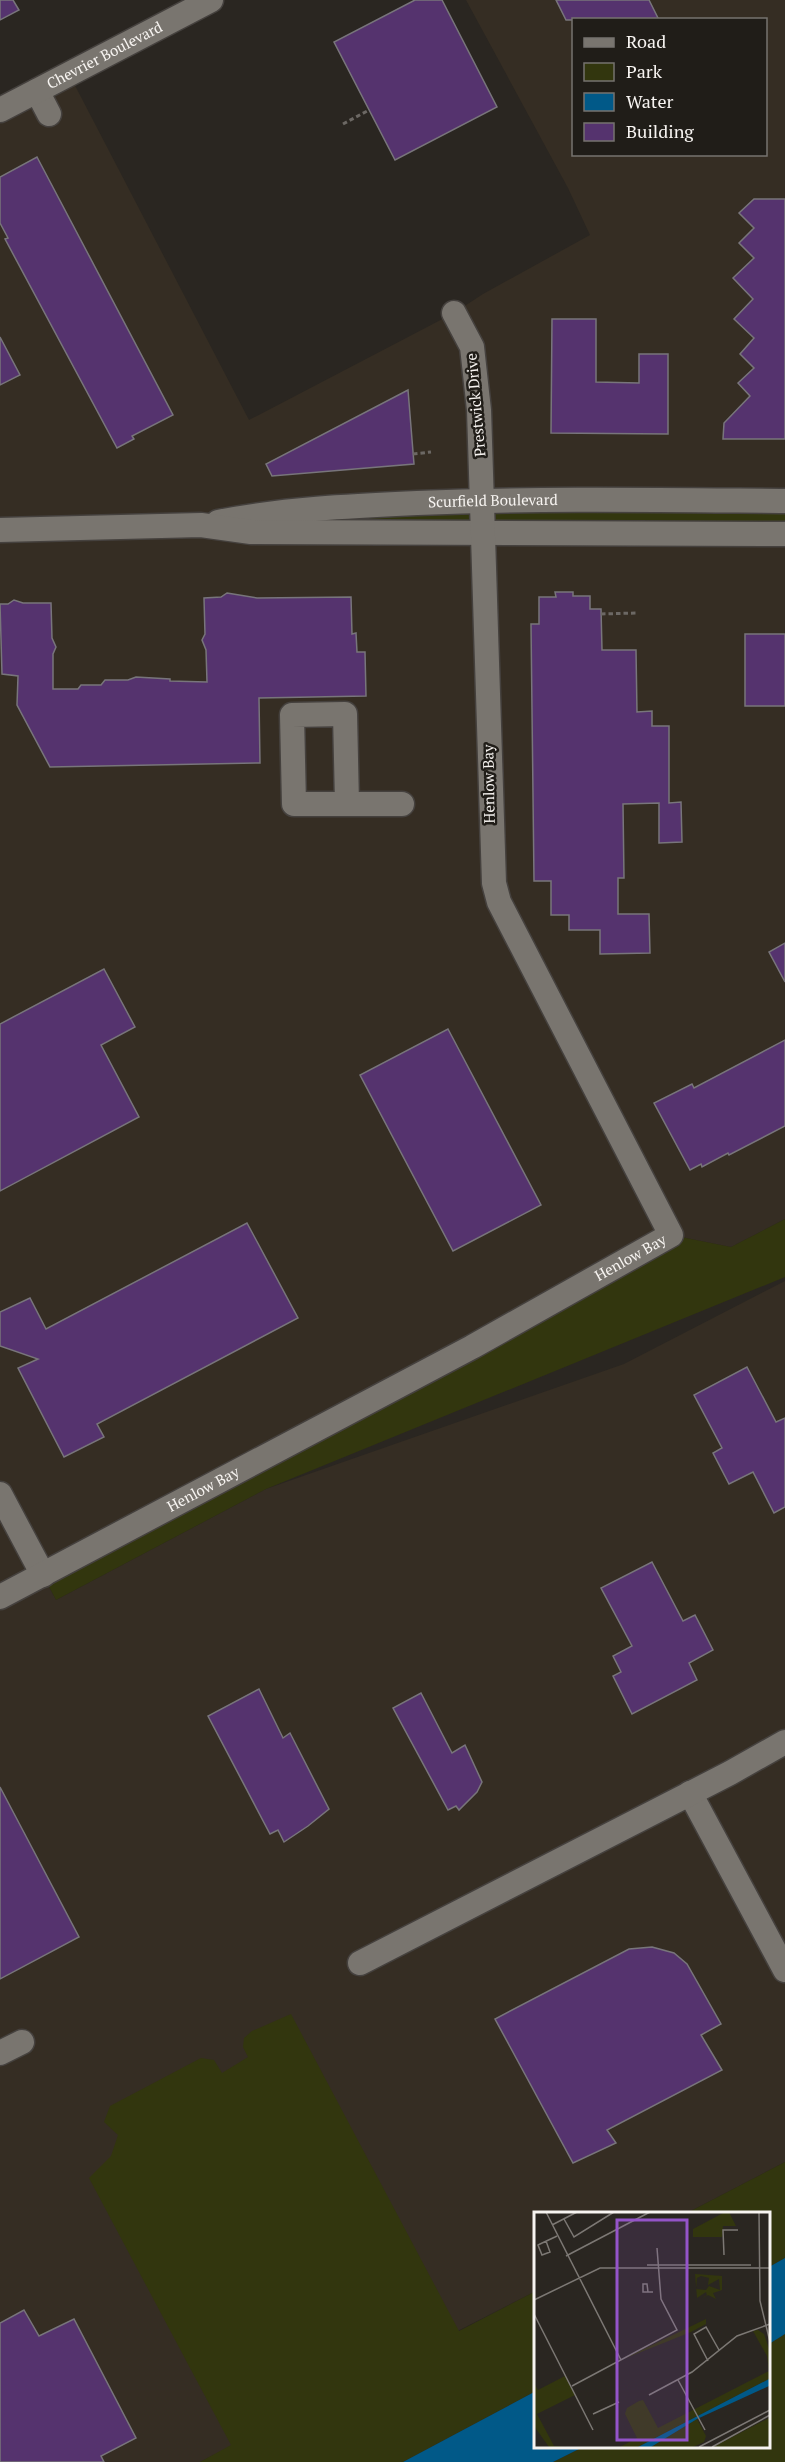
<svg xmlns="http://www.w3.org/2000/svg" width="785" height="2462" font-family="'PT Serif',serif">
  <rect width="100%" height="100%" fill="#2a2621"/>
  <path fill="#352d23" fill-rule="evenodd" d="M466,0H785V1219L731,1247L671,1235L43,1575L56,1600L266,1489L624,1364L785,1281V2162L687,2213H536V2291L200,2462H0V110L69,74L249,420L454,313L483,294L590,235L568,188ZM574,20H766V154H574Z"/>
  <g fill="#32360e">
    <path d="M785,501V534L251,532L261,513Z"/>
    <path d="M785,1219V1277L266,1489L56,1600L43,1575L671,1235L731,1247Z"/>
    <path d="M291,2014L459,2331L536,2291V2391L403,2462H200L231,2445L89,2178L111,2156L118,2135L104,2122L110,2106L201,2058L214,2060L222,2073L248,2057L243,2047L244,2038L252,2031Z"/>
    <path d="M785,2162V2258L769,2267L768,2213H687Z"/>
    <path d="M785,2334V2462H553L585,2446H768L769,2344Z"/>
  </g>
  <g fill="#015988">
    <path d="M785,2258V2334L769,2344V2267Z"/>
    <path d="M536,2391V2446H585L553,2462H403Z"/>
  </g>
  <g fill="#55336e" stroke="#78757b" stroke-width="1.5">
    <path d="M0,0H13L19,10L0,20Z"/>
    <path d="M415,0H442L497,107L395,160L334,42Z"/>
    <path d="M556,0H649L659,20H566Z"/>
    <path d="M37,157L173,415L132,436L134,439L117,448L5,239L8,238L0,223V177Z"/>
    <path d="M754,199H785V439H723L724,423L750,396L738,383L754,368L740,354L754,338L734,319L753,299L733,278L754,258L739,243L754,228L739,213Z"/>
    <path d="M552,319H596V382L639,383V354H668V434L551,433Z"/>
    <path d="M0,337L20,375L0,385Z"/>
    <path d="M408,390L414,464L272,476L266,464Z"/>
    <path d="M555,592H573V596H590V609H601L602,650H636L637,712L652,711V726H669V803L681,802L682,842L659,843V803L623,804L624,878H618V914H649L650,953L600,954V930H569V915H551V881H534L531,624H539V597H556Z"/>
    <path d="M227,593L257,598L351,597L352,634L356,633L357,652H365L366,696L259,698L260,763L50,767L17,705L18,676L2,674L0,604H8L14,600L23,603H51L52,638L56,647L53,654V689H78L81,685H101L105,680H128L136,677L170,679V681L207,682L206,650L202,640L205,634L204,598L221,597Z"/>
    <rect x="745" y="634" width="40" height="72"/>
    <path d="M785,943V982L769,952Z"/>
    <path d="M104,969L135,1027L101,1045L139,1117L0,1191V1024Z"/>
    <path d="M448,1029L541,1205L453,1251L360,1075Z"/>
    <path d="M785,1040V1126L729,1155L728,1153L702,1167L701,1164L690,1170L654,1103L692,1084L694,1088Z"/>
    <path d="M247,1223L298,1318L97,1424L104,1437L64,1457L18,1368L38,1359L0,1346V1312L30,1298L46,1329Z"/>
    <path d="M747,1367L776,1422L785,1418V1507L774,1513L753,1472L729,1484L713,1453L722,1448L694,1395Z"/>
    <path d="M652,1562L683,1621L695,1615L713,1650L689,1663L697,1680L632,1714L613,1676L621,1672L613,1656L632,1646L601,1588Z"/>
    <path d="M259,1689L283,1738L290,1733L329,1809L308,1826L284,1842L278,1830L270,1834L208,1716Z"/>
    <path d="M421,1693L452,1753L465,1745L482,1782L477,1792L459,1810L456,1806L448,1810L393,1708Z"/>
    <path d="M0,1787L79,1937L0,1979Z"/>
    <path d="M652,1947L674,1953L687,1964L721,2024L701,2035L722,2070L607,2130L616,2143L573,2163L495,2019L629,1949Z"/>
    <path d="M24,2310L39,2336L74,2319L136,2438L101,2456L104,2462H0V2323Z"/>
  </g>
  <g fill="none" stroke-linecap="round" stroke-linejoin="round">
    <g stroke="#45413e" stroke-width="27">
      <g id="minor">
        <path d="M37,91L49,114"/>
        <path id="s1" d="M0,110L211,0"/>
        <path id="s2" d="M218,522C284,509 350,506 417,503C540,498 662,500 785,501"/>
        <path d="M0,530L201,525L251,532L785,534"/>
        <path d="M347,803L345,714L292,715L294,804H402"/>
        <path d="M0,1494L43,1575"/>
        <path id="s3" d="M0,1597L472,1347L671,1235L499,902L494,883L479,410L472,347L454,313"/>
        <path d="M690,1793L785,1970"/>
        <path d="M360,1963L730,1773L785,1742"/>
        <path d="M0,2053L22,2042"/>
      </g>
    </g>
    <g stroke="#6c6864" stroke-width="3" stroke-dasharray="4.5 3" stroke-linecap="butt">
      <path d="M343,124L369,110"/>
      <path d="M413,454L431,452"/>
      <path d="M601,614L636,613"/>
    </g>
    <use href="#minor" stroke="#79756f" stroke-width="24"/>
  </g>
  <g text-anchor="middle" stroke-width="5" stroke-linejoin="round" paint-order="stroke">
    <g font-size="15" fill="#f7f4f1" stroke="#201d18">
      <text dy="5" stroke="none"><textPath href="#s1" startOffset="118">Chevrier Boulevard</textPath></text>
      <text transform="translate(476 405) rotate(-95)" y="5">Prestwick Drive</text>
      <text dy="5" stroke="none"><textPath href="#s2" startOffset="276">Scurfield Boulevard</textPath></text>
      <text transform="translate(489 784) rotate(-91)" y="5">Henlow Bay</text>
      <text dy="5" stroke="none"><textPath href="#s3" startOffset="716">Henlow Bay</textPath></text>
      <text dy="5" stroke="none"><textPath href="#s3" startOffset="230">Henlow Bay</textPath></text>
    </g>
  </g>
  <g transform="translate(534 2212)">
    <rect width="236" height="236" fill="#2a2621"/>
    <path d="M191,0H195L202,14H189L188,25H159V17ZM161,62L188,64V78L179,81L182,87L174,83L167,87L173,83L172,80L163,86ZM167,64L175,66L174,73L185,67L186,78L175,74L172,78L162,77L163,66ZM172,107V112L157,120L87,148ZM224,118L230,122L235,137V167L104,235H86L103,226L91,202L93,196L105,189L109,188L124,216L235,159L233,144L219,119ZM31,164L41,183L3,202L20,234L32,235H15L0,214V171L4,178ZM235,206V235H179ZM163,207L172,224L170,230L159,235H117Z" fill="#32360e" fill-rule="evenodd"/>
    <path d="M235,167V174L163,207L117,235H104Z" fill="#015988"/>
    <path fill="none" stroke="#7c7874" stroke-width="1.5" d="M12,0L87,148M225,0L226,89L236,130M30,7L40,25L80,0M18,13L43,0M12,29L16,40L8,43L4,33L6,32L21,25L23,24M190,43L189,18H204M32,44L116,0M113,53H217M114,80L113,72H109V80H119M0,88L66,56H236M0,102L59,218M174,149L160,122L172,115L185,138M144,168L171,218M38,174L143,118L127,87L123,36M115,183L158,160L203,124L236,112M59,202L85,190M165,235L236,198M178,235L236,203"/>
    <path fill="#9454c9" fill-opacity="0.15" stroke="#9454c9" stroke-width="3" d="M83,8H153V228H83Z"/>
    <rect width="236" height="236" fill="none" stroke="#f7f4f1" stroke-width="3"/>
  </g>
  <rect x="572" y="18" width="195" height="138" fill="#201d18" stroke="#76736f" stroke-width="1.5"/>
  <rect x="584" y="38" width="30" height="9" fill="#79756f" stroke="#76736f" stroke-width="1.5"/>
  <text x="626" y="48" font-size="18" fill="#f7f4f1">Road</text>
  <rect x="584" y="63" width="30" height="18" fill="#32360e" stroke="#76736f" stroke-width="1.5"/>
  <text x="626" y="78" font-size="18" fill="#f7f4f1">Park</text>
  <rect x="584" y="93" width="30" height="18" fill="#015988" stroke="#76736f" stroke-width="1.5"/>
  <text x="626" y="108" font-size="18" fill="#f7f4f1">Water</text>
  <rect x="584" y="123" width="30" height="18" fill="#55336e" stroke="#76736f" stroke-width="1.5"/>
  <text x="626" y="138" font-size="18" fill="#f7f4f1">Building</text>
</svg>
